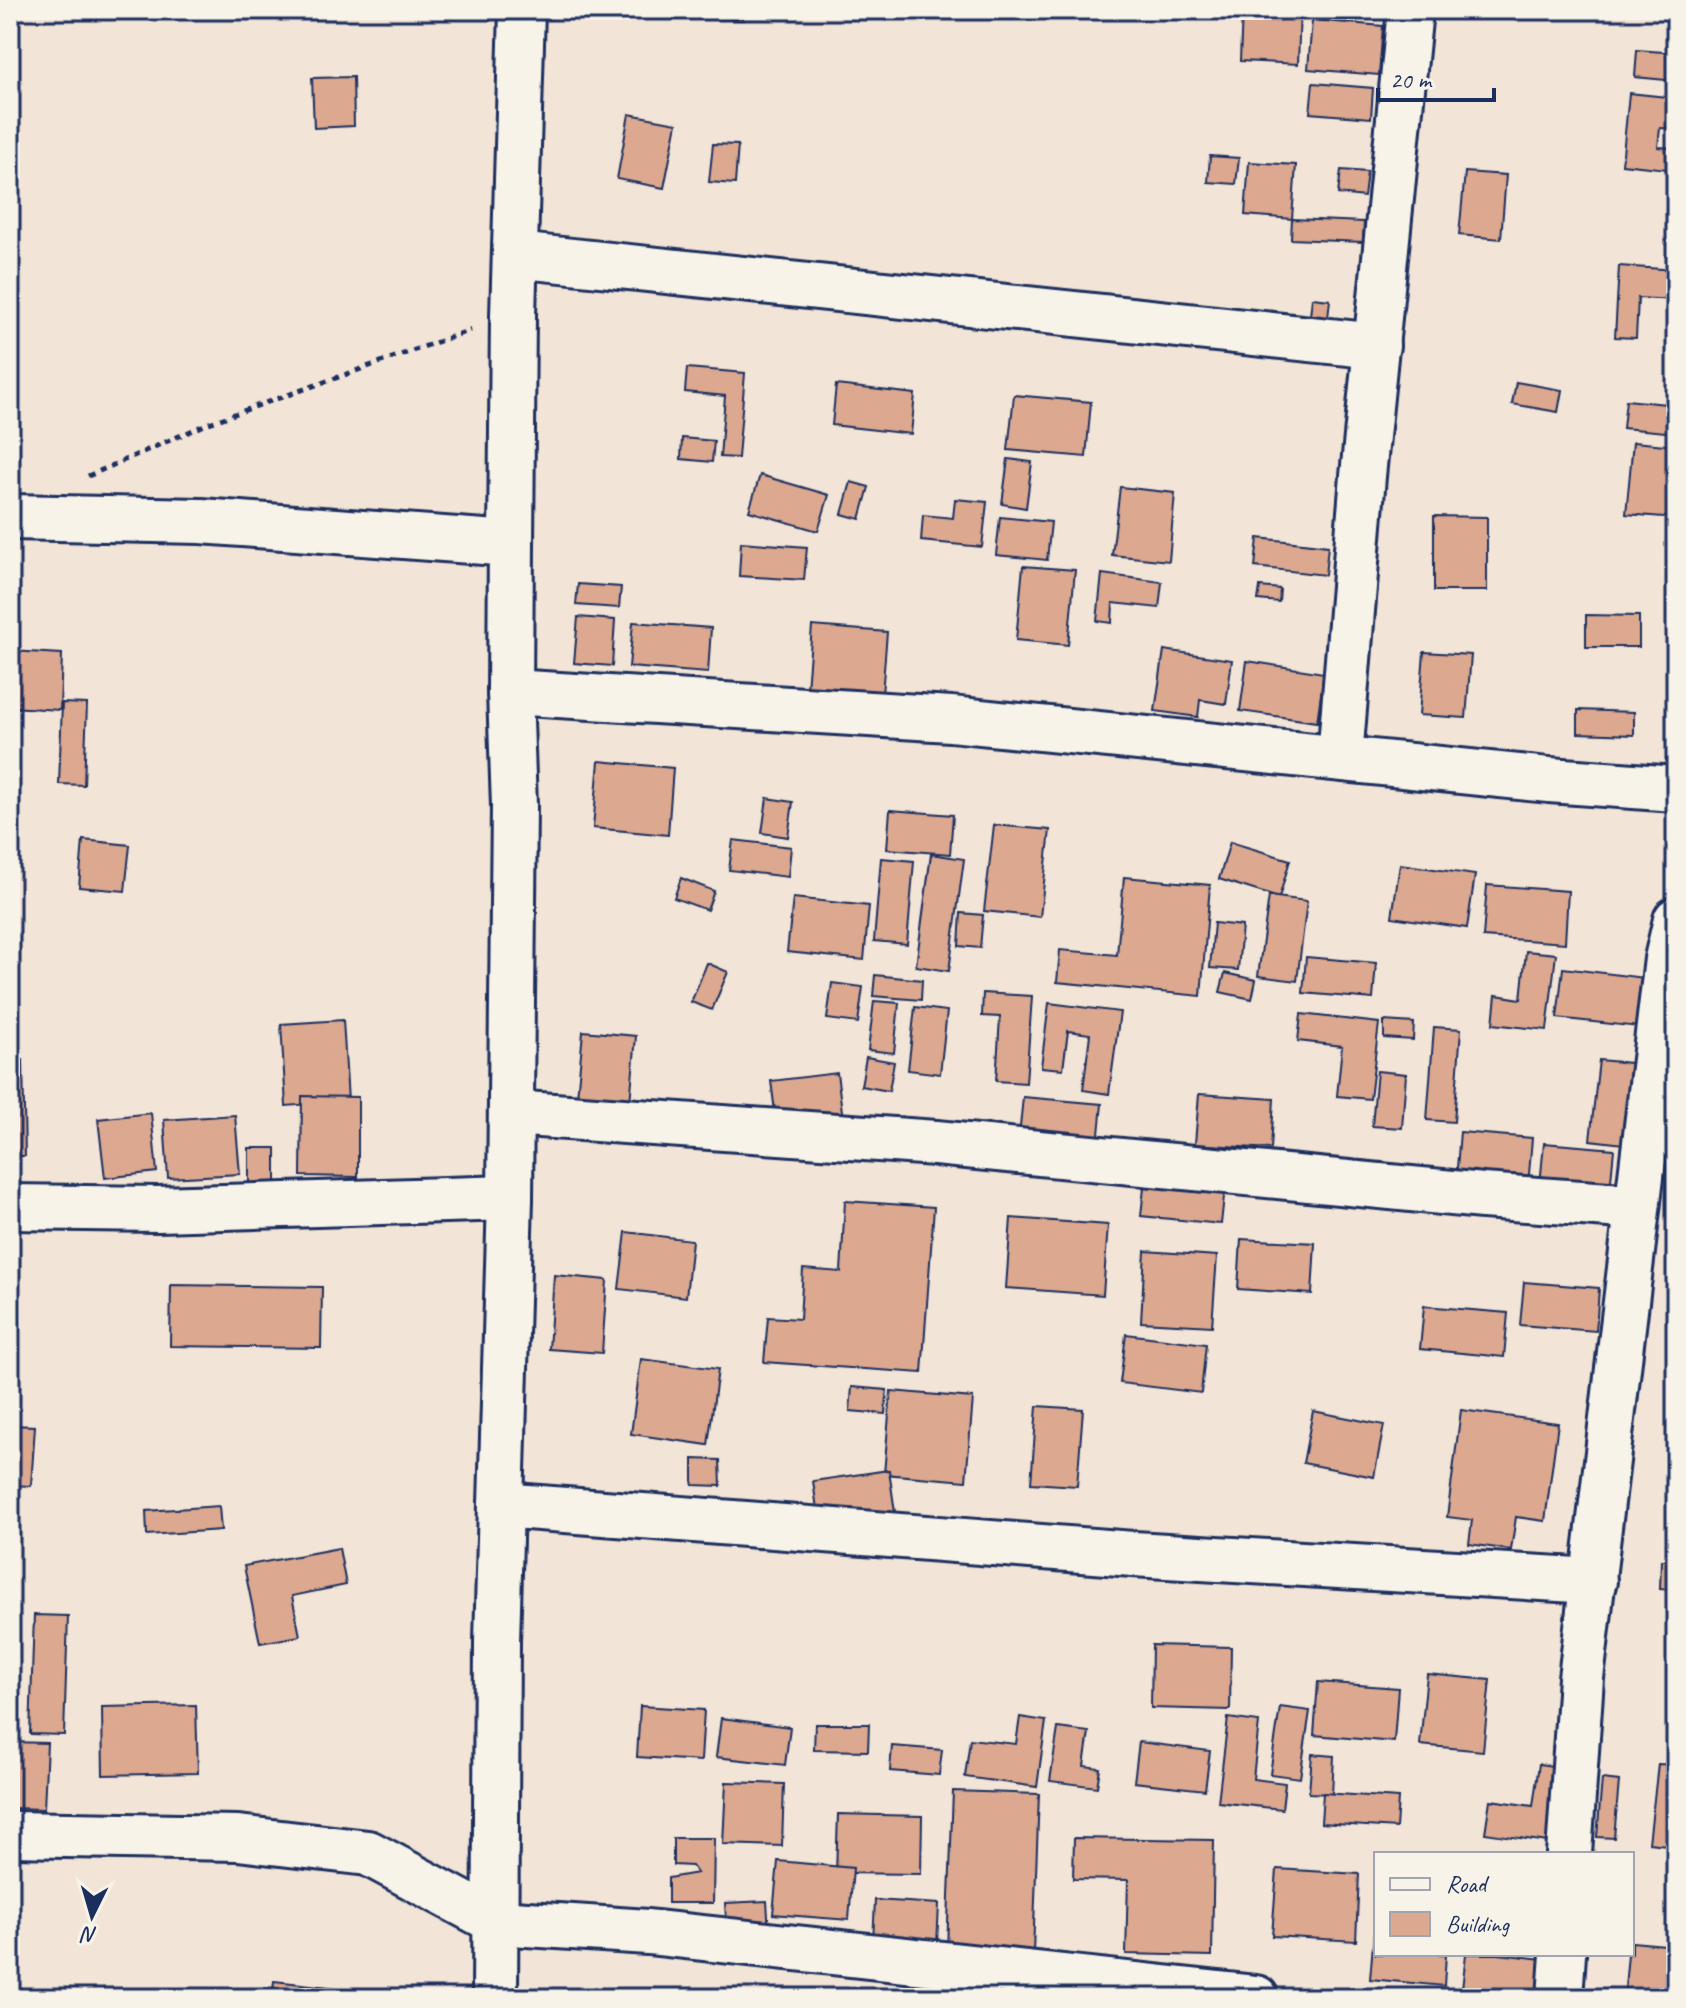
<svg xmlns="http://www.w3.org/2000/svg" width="1686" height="2008" font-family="Caveat,sans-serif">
  <rect width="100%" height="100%" fill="#f2e4d6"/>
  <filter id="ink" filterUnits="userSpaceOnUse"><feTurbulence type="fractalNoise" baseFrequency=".0125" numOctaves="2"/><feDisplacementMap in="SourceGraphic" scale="16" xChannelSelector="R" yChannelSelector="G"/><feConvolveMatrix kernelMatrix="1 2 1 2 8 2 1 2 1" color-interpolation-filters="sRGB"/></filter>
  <g filter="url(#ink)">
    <g fill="#dca88f" stroke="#1b2f5e" stroke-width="2">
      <path d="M666,10H744L743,20L665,14Z"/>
      <path d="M1242,10H1300L1298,64L1240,61Z"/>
      <path d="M1312,20L1383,26L1379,75L1308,69Z"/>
      <path d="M1637,50L1676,53V81L1635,77Z"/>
      <path d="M353,77L354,126L314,128L312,78Z"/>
      <path d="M1313,83L1373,88L1371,118L1310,113Z"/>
      <path d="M1629,93L1676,98V129L1660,128L1658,147L1676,148V170L1622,164Z"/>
      <path d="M629,114L677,123L664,188L617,179Z"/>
      <path d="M713,144L738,145L735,184L709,182Z"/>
      <path d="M1210,156L1239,158L1236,184L1208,182Z"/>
      <path d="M1249,162L1296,165L1292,219L1245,215Z"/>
      <path d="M1341,170L1367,172L1364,197L1338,194Z"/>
      <path d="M1465,172L1506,175L1501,239L1459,235Z"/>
      <path d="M1292,219L1364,222L1363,242L1291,239Z"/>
      <path d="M1619,266L1676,270V300L1638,298L1636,338L1615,337Z"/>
      <path d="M1312,298L1330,300L1327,327L1309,325Z"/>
      <path d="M687,368L745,373L738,458L720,457L725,396L685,392Z"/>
      <path d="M1516,382L1562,390L1558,412L1512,404Z"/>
      <path d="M836,385L915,394L911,434L832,425Z"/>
      <path d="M1014,395L1091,402L1086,457L1008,450Z"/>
      <path d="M1626,400L1676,405V433L1623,428Z"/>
      <path d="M682,438L714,441L712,462L681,459Z"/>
      <path d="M1633,442L1676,446V518L1626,514Z"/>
      <path d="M1008,459L1032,462L1026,508L1002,504Z"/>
      <path d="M760,475L829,495L818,531L749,511Z"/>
      <path d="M851,482L869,487L860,519L842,514Z"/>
      <path d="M1120,487L1175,493L1169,561L1112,555Z"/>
      <path d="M955,499L987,502L982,547L921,541L923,515L953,518Z"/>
      <path d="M1434,516L1487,517V591H1434Z"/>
      <path d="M1000,517L1051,522L1047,560L996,555Z"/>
      <path d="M1258,538L1328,546L1325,575L1255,567Z"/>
      <path d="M741,542L807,547L804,580L739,576Z"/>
      <path d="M1023,566L1075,570L1068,645L1016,640Z"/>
      <path d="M1102,574L1162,582L1159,608L1113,603L1112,623L1097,621Z"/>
      <path d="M578,584L621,587L619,608L576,605Z"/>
      <path d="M1260,587L1280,589L1279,602L1258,600Z"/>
      <path d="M1586,615L1639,616V647H1586Z"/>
      <path d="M578,617L615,620L612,666L574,663Z"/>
      <path d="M633,622L711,628L708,673L629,667Z"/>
      <path d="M812,626L887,632L882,695L807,689Z"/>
      <path d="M1164,650L1232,660L1226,704L1200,700L1198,717L1155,711Z"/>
      <path d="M10,651L62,654L60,710L10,707Z"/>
      <path d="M1424,652L1471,655L1466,718L1419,715Z"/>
      <path d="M1247,661L1324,673L1317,722L1240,711Z"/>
      <path d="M62,703L87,704L84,785L59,784Z"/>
      <path d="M1578,710L1634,712V735L1578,733Z"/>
      <path d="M599,761L673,768L668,835L593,828Z"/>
      <path d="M767,798L793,802L788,837L762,833Z"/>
      <path d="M890,810L953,815L950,854L887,849Z"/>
      <path d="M994,825L1050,830L1040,917L984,911Z"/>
      <path d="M83,840L130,845L125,891L79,887Z"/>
      <path d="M733,840L791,847L788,877L729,870Z"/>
      <path d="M1230,842L1290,860L1279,898L1219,879Z"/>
      <path d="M931,854L964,859L949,971L916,966Z"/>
      <path d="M881,858L914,861L907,944L874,941Z"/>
      <path d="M1400,864L1475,875L1467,928L1392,917Z"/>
      <path d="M1124,877L1210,885L1201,996L1057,982L1060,950L1117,955Z"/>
      <path d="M681,878L714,891L707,910L674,898Z"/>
      <path d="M1487,885L1568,891L1565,943L1483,937Z"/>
      <path d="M1269,896L1307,901L1297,981L1258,976Z"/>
      <path d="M793,898L869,906L864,960L787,952Z"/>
      <path d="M961,913L983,915L980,948L959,946Z"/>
      <path d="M1214,923L1242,926L1238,970L1210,968Z"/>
      <path d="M1526,951L1556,954L1547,1030L1493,1024L1496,995L1521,999Z"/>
      <path d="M1306,957L1376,963L1373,999L1303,993Z"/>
      <path d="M707,963L728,972L712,1010L691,1002Z"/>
      <path d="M1563,968L1645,978L1639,1027L1557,1018Z"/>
      <path d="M1225,973L1256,980L1252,999L1220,992Z"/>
      <path d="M875,975L922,980L921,1000L873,996Z"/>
      <path d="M832,983L863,987L858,1023L827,1019Z"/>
      <path d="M983,993L1032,996L1026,1083L996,1081L1000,1017L982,1016Z"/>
      <path d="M874,1001L899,1003L894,1053L868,1050Z"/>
      <path d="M1049,1003L1120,1012L1109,1094L1083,1090L1090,1034L1068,1031L1063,1069L1041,1067Z"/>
      <path d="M915,1007L947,1011L940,1074L908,1070Z"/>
      <path d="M1301,1014L1379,1023L1370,1099L1337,1096L1342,1046L1298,1041Z"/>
      <path d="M343,1020L348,1101L286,1106L281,1024Z"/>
      <path d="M1384,1021L1414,1023L1413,1040L1384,1038Z"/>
      <path d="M1434,1027L1461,1029L1454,1122L1427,1120Z"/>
      <path d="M583,1031L636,1036L629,1114L576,1109Z"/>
      <path d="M866,1057L894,1062L889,1091L861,1086Z"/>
      <path d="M10,1060H23L25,1156H10Z"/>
      <path d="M1599,1060L1641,1064L1632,1145L1590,1140Z"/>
      <path d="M1377,1071L1406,1074L1402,1128L1372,1126Z"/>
      <path d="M837,1073L843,1119L777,1127L771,1081Z"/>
      <path d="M1199,1094L1274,1099L1271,1149L1195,1144Z"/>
      <path d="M302,1096L358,1097V1177L301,1176Z"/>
      <path d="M1023,1097L1102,1104L1097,1154L1018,1147Z"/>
      <path d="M151,1113L157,1172L105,1178L98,1119Z"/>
      <path d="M235,1115L240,1174L168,1178L164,1120Z"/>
      <path d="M1460,1132L1532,1138L1528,1186L1456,1180Z"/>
      <path d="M1544,1143L1614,1149L1610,1191L1540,1185Z"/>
      <path d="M249,1148H276V1199L249,1200Z"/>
      <path d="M1146,1169L1226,1178L1221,1224L1141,1216Z"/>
      <path d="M845,1201L934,1207L922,1373L764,1362L768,1317L800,1319L803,1269L841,1272Z"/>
      <path d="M1011,1218L1108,1225L1103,1295L1006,1288Z"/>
      <path d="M626,1232L692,1240L686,1297L619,1289Z"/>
      <path d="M1241,1239L1315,1243L1312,1294L1238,1289Z"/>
      <path d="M1145,1251L1217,1256L1212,1326L1141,1322Z"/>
      <path d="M554,1275L607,1280L602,1353L549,1349Z"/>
      <path d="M1524,1282L1599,1288L1596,1331L1520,1325Z"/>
      <path d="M171,1285L322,1287L321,1348L170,1346Z"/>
      <path d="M1424,1306L1508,1313L1504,1357L1420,1349Z"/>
      <path d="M1126,1334L1206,1344L1201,1393L1120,1383Z"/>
      <path d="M641,1359L718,1369L708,1445L631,1434Z"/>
      <path d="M852,1387L887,1390L885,1414L850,1411Z"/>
      <path d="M891,1391L973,1398L966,1481L884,1474Z"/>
      <path d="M1037,1406L1083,1409L1077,1486L1031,1483Z"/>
      <path d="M1461,1410L1558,1423L1545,1521L1516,1517L1511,1550L1469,1544L1472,1520L1447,1517Z"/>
      <path d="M1313,1411L1384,1425L1374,1477L1303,1463Z"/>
      <path d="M10,1425L35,1426L31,1486L10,1485Z"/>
      <path d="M693,1459L720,1460L721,1486L693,1485Z"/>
      <path d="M889,1470L897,1527L821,1537L813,1481Z"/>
      <path d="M219,1506L221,1530L147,1535L146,1511Z"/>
      <path d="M339,1548L346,1585L292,1596L300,1636L260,1643L244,1566Z"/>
      <path d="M1661,1560H1676V1590L1660,1589Z"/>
      <path d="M34,1615L68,1616L64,1735L30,1734Z"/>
      <path d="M1152,1645L1231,1647L1230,1710L1151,1708Z"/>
      <path d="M1427,1674L1490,1680L1483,1751L1420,1745Z"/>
      <path d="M1318,1682L1398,1688L1394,1742L1314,1735Z"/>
      <path d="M196,1705L198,1773L103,1775L102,1707Z"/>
      <path d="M640,1706L704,1710L701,1761L637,1757Z"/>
      <path d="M1280,1707L1310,1711L1300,1778L1270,1774Z"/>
      <path d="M1020,1717L1046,1721L1037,1787L965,1777L970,1739L1016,1744Z"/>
      <path d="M721,1718L790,1727L785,1765L716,1757Z"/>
      <path d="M1228,1718L1259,1722L1253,1779L1285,1783L1282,1809L1218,1802Z"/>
      <path d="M815,1724H869L868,1751L814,1750Z"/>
      <path d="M1058,1728L1089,1732L1084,1766L1100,1768L1097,1787L1050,1781Z"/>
      <path d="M10,1742L47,1743L44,1809L10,1808Z"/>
      <path d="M1139,1742L1210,1751L1205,1790L1134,1782Z"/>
      <path d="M892,1746L942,1750L939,1775L890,1771Z"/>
      <path d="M1312,1754L1334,1756L1332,1794L1309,1793Z"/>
      <path d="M1539,1764L1566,1768L1555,1843L1485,1833L1490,1800L1533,1806Z"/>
      <path d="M1658,1764L1676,1765V1846L1649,1843Z"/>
      <path d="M1602,1779L1619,1781L1614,1838L1597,1837Z"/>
      <path d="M726,1782L784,1784L782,1846L723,1844Z"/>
      <path d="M953,1791L1039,1794L1033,1953L947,1949Z"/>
      <path d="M1323,1793L1398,1798L1396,1828L1321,1823Z"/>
      <path d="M838,1814L922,1816L921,1874L836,1873Z"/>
      <path d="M673,1838H714L713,1903H668V1878L697,1873L692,1866L673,1865Z"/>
      <path d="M1074,1838L1214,1840L1212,1956L1126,1954L1128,1880L1073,1879Z"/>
      <path d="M778,1861L853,1868L849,1920L773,1914Z"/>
      <path d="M1277,1869L1359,1874L1356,1941L1272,1936Z"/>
      <path d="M875,1900L939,1904L937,1945L873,1942Z"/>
      <path d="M767,1901L769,1933L727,1934L725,1903Z"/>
      <path d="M1375,1920L1376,1954H1446L1444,1986L1370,1979Z"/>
      <path d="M1632,1942L1676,1946L1675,1998H1624L1628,1954H1632Z"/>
      <path d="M1466,1954H1498L1543,1959L1539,1998H1461Z"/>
      <path d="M274,1981L365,1991L364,1998H272Z"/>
    </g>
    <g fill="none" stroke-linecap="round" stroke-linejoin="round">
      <g stroke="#1b2f5e" stroke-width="50">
        <g id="minor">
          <path d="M515,255L1377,346"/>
          <path d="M10,517L201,521L511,544"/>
          <path d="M510,692L951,719L1549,780L1676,789"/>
          <path d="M1340,758L1363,476L1410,10"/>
          <path d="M511,1113L936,1143L1483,1196L1637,1207"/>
          <path d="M10,1207L158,1209L510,1198"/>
          <path d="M501,1505L1133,1554L1594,1581"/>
          <path d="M10,1834L238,1838L368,1853L497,1922L648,1932L1256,1998"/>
          <path d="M1569,1854L1581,1678L1667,959L1676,920"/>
          <path d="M495,1998L497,1641L510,1198L514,806L510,692L511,544L513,316L522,10"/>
          <path d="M1560,1998L1563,1954"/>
        </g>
      </g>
      <path stroke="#1b2f5e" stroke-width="5" stroke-dasharray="6 6" stroke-linecap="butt" d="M88,476L209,423L471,330"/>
      <use href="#minor" stroke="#f7f3e8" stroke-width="44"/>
    </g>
  </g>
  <rect width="1686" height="2008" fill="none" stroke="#f7f3e8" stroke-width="40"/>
  <rect x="20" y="20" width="1646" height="1968" fill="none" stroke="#1b2f5e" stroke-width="3" filter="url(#ink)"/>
  <rect x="1374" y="1852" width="260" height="104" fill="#f7f3e8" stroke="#9fa5b1" stroke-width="2"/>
  <rect x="1390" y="1878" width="40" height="12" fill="#f7f3e8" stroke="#9fa5b1" stroke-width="2"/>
  <text x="1446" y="1892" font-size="24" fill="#1b2f5e">Road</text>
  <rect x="1390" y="1912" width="40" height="24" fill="#dca88f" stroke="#9fa5b1" stroke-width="2"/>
  <text x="1446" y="1932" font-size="24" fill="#1b2f5e">Building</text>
  <g transform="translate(92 1916) rotate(185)" stroke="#f7f3e8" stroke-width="6" paint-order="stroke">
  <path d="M0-6L14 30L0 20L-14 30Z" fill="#1b2f5e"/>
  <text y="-12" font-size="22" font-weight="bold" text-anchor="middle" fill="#1b2f5e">N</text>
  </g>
  <path d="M1378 88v12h116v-12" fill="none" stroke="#1b2f5e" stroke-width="4"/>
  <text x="1390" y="88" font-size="24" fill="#1b2f5e" stroke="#f7f3e8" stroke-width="6" paint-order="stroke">20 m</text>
</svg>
